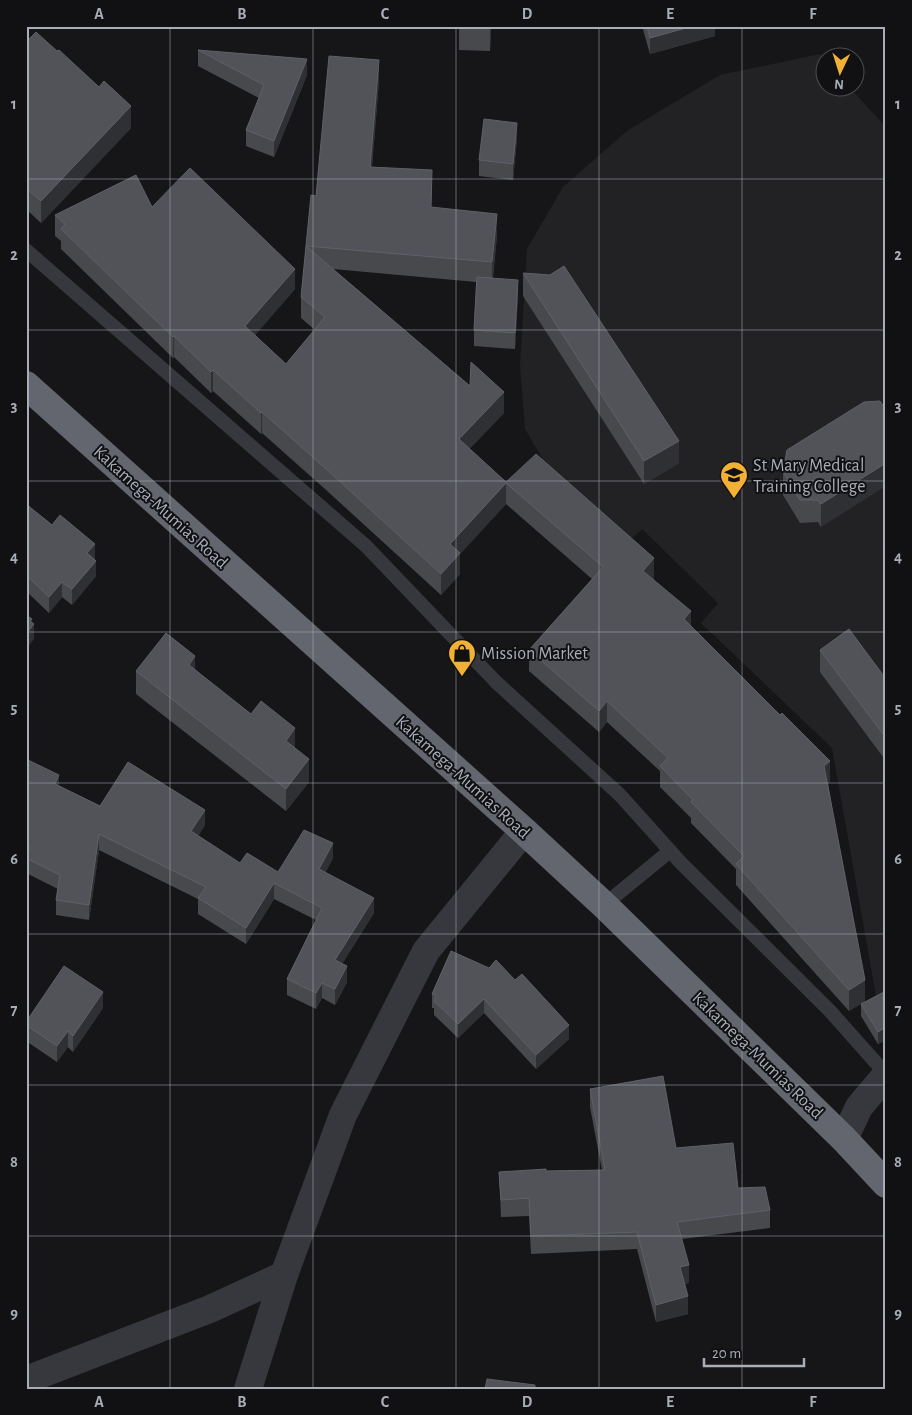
<svg xmlns="http://www.w3.org/2000/svg" width="912" height="1415" font-family="'Alegreya Sans',sans-serif">
  <rect width="100%" height="100%" fill="#161618"/>
  <path fill="#222225" d="M820,54L824,59V88H850L886,127V991L876,996L832,748L701,623L718,603L642,529L630,540L549,470L525,429L520,366L527,249L563,187L628,130L720,75Z"/>
  <g fill="none" stroke-linecap="round" stroke-linejoin="round">
    <g stroke="#37383d" stroke-width="14">
      <path d="M26,250L366,546L496,682L620,795L681,863L830,1011L886,1074"/>
      <path d="M604,905L670,851"/>
    </g>
    <g stroke="#37383d" stroke-width="28">
      <path d="M844,1139L859,1107L886,1075"/>
      <path d="M26,1380L210,1309L284,1275L343,1115L426,951L524,831"/>
      <path d="M248,1389L284,1275"/>
    </g>
    <path stroke="#63666e" stroke-width="28" d="M26,385L524,831L604,905L844,1139L886,1184"/>
  </g>
  <g fill="#47494d">
    <path d="M459,26H491L490,51L459,50Z"/>
    <path d="M642,26H715V36L650,54Z"/>
    <path d="M790,26H837V27L790,28Z"/>
    <path d="M26,42L131,128L41,223L26,209Z"/>
    <path d="M198,50L307,75L274,157L246,146V130L259,98L198,66Z"/>
    <path d="M379,81L372,167L432,190L431,207L497,235L493,278L518,296L515,349L474,346V330L476,282L333,269L470,386L504,413L469,449L506,482L654,579V580L691,626L830,781L828,783L865,1001L849,1011L736,885V869L691,823V818L660,787V771L607,722L599,732L529,671V650L592,579L506,504L460,554V574L441,595L325,489L262,433L261,434L213,391L211,393L174,357L173,358L61,249V241L55,236V215L152,207L295,289L255,335L286,364L315,330L301,318V297L311,195L316,196Z"/>
    <path d="M517,139L513,180L479,176V160Z"/>
    <path d="M523,273L679,463L644,484L523,296Z"/>
    <path d="M864,402L821,527L818,522L800,523L783,495V472Z"/>
    <path d="M26,504L95,559L96,576L72,605L62,597L49,613L26,591Z"/>
    <path d="M820,650L886,679V761L820,672Z"/>
    <path d="M195,669L309,782L286,811L136,694V671Z"/>
    <path d="M26,759L59,786L100,806L205,825L198,836L240,863L278,872L333,858L325,873L374,913L342,964L347,982L335,1005L322,998L316,1009L287,995V979L316,920L274,899L246,944L198,914V899L99,850L89,920L56,915V900L58,889L26,873Z"/>
    <path d="M451,951L569,1039L536,1069L484,1013L458,1038L434,1015V1008H432V994Z"/>
    <path d="M886,991V1040L878,1044L861,1016V1004Z"/>
    <path d="M103,1008L73,1052L68,1047L57,1062L26,1041V1022Z"/>
    <path d="M590,1089L676,1148L738,1188L770,1210V1228L682,1239L689,1283L685,1284L688,1314L656,1322L637,1249L531,1254L529,1216L501,1217L499,1172L602,1170L590,1107Z"/>
  </g>
  <g fill="#2f3033">
    <path d="M490,26H491L490,51Z"/>
    <path d="M693,26H715V36L650,54V38Z"/>
    <path d="M307,59V75L274,157V141Z"/>
    <path d="M379,60V81L370,188V167Z"/>
    <path d="M131,106V128L41,223V201Z"/>
    <path d="M517,123V139L513,180V164Z"/>
    <path d="M497,214V235L492,283V262Z"/>
    <path d="M295,269V289L245,347V326Z"/>
    <path d="M518,280V296L515,349V333Z"/>
    <path d="M174,336V357L173,358V337Z"/>
    <path d="M213,370V391L211,393V372Z"/>
    <path d="M504,392V413L459,460V439Z"/>
    <path d="M262,412V433L261,434V413Z"/>
    <path d="M679,441V463L644,484V461Z"/>
    <path d="M886,463V486L821,527V504Z"/>
    <path d="M506,483V504L460,554V574L441,595V574L450,544Z"/>
    <path d="M95,544V560L87,553Z"/>
    <path d="M654,558V579L643,592V571Z"/>
    <path d="M96,561V576L72,605V589Z"/>
    <path d="M62,582V597L49,613V597Z"/>
    <path d="M691,611V632L684,619Z"/>
    <path d="M32,619V627L34,624V639L26,649V634L30,621Z"/>
    <path d="M195,656V679L189,665Z"/>
    <path d="M607,701V722L599,732V711Z"/>
    <path d="M295,728V751L286,741Z"/>
    <path d="M309,759V782L286,811V789Z"/>
    <path d="M830,761V781L824,787V766Z"/>
    <path d="M59,775V791L55,784Z"/>
    <path d="M205,810V825L191,847V831Z"/>
    <path d="M99,834V850L89,920V905Z"/>
    <path d="M333,843V858L319,885V869Z"/>
    <path d="M274,883V899L246,944V928Z"/>
    <path d="M374,898V913L335,975V960Z"/>
    <path d="M347,966V982L335,1005V989Z"/>
    <path d="M865,980V1001L849,1011V990Z"/>
    <path d="M322,983V998L316,1009V993Z"/>
    <path d="M103,992V1008L73,1052V1036Z"/>
    <path d="M484,999V1013L458,1038V1024Z"/>
    <path d="M569,1025V1039L536,1069V1055Z"/>
    <path d="M886,1027V1040L878,1044V1032Z"/>
    <path d="M68,1031V1047L57,1062V1046Z"/>
    <path d="M689,1265V1283L680,1285V1267Z"/>
    <path d="M688,1296V1314L656,1322V1305Z"/>
  </g>
  <g fill="#525359" stroke="#5f6168">
    <path d="M459,26H490V28L459,27Z"/>
    <path d="M647,26H693L650,38Z"/>
    <path d="M36,32L57,51L59,50L99,87L104,81L131,106L41,201L26,188V42Z"/>
    <path d="M198,50L307,59L274,141L246,130L264,85Z"/>
    <path d="M329,56L379,60L370,167L432,170L431,207L497,214L492,262L306,246L311,195L316,196Z"/>
    <path d="M484,119L517,123L513,164L479,160Z"/>
    <path d="M190,168L295,269L245,326L286,364L325,317L301,297L306,246L470,386L471,362L504,392L459,439L506,482L536,454L654,558L643,571L691,611L684,619L780,715L782,713L830,761L824,766L865,980L849,990L736,864L744,856L691,802L693,800L660,766L668,758L607,701L599,711L529,650L603,567L506,483L450,544L460,553L441,574L325,468L262,412L261,413L213,370L211,372L174,336L173,337L61,229L65,224L55,215L136,175L152,207Z"/>
    <path d="M564,266L679,441L644,461L523,273L550,275Z"/>
    <path d="M477,277L518,280L515,333L474,330Z"/>
    <path d="M880,401L886,410V463L821,504L818,500H800L783,472L787,450L864,402Z"/>
    <path d="M26,504L52,525L60,515L95,544L87,553L96,561L72,589L62,582L49,597L26,575Z"/>
    <path d="M26,615L32,619L30,621L34,624L26,634Z"/>
    <path d="M849,629L886,679V738L820,650Z"/>
    <path d="M166,633L195,656L189,665L251,714L261,701L295,728L286,741L309,759L286,789L136,671Z"/>
    <path d="M26,759L59,775L55,784L100,806L128,762L205,810L191,831L240,863L247,853L278,872L304,830L333,843L319,869L374,898L335,960L347,966L335,989L322,983L316,993L287,979L322,908L274,883L246,928L198,898L206,887L99,834L89,905L56,900L60,875L26,858V856L31,847L26,845Z"/>
    <path d="M451,951L489,968L496,960L515,980L522,974L569,1025L536,1055L484,999L458,1024L434,1001L436,995L432,994Z"/>
    <path d="M64,966L103,992L73,1036L68,1031L57,1046L26,1025V1022Z"/>
    <path d="M886,991V1027L878,1032L861,1004Z"/>
    <path d="M663,1076L676,1148L733,1143L738,1188L765,1187L770,1210L677,1222L689,1265L680,1267L688,1296L656,1305L637,1232L531,1236L529,1198L501,1200L499,1172L546,1169V1171L605,1170L590,1089Z"/>
    <path d="M487,1379L535,1385V1389H485Z"/>
  </g>
  <path fill="none" stroke="#a8adb8" stroke-width="1" stroke-opacity="0.55" d="M170,26V1389M313,26V1389M456,26V1389M599,26V1389M742,26V1389M26,179H886M26,330H886M26,481H886M26,632H886M26,783H886M26,934H886M26,1085H886M26,1236H886"/>
  <defs>
    <g id="university-pin" transform="scale(1.4375)"><path d="M0 17L-7.5 6A9.5 9.5 0 1 1 7.5 6Z" fill="#f2b134" stroke="#111113"/><path d="M0-5L7-2L0 1L-7-2ZM-4 1L0 2.5L4 1V4Q0 6-4 4Z" fill="#111"/></g>
    <g id="shop-pin" transform="scale(1.4375)"><path d="M0 17L-7.5 6A9.5 9.5 0 1 1 7.5 6Z" fill="#f2b134" stroke="#111113"/><path d="M-5-2.5h2.3a2.7 3.5 0 0 1 5.4 0H5L5.5 6h-11ZM-1.5-2.5h3a1.5 2.3 0 0 0-3 0Z" fill="#111"/></g>
  </defs>
  <g fill-rule="evenodd">
    <use href="#university-pin" x="734" y="475"/>
    <use href="#shop-pin" x="462" y="653"/>
  </g>
  <g text-anchor="middle" stroke-width="4" stroke-linejoin="round" paint-order="stroke">
    <g font-size="18" fill="#a8adb8" stroke="#111113" text-anchor="start">
      <text x="753" y="471">St Mary Medical<tspan x="753" dy="21">Training College</tspan></text>
      <text x="481" y="659">Mission Market</text>
    </g>
    <g font-size="18" fill="#a8adb8" stroke="#111113">
      <text transform="translate(161 507) rotate(42)" y="6">Kakamega-Mumias Road</text>
      <text transform="translate(463 777) rotate(42)" y="6">Kakamega-Mumias Road</text>
      <text transform="translate(758 1055) rotate(44)" y="6">Kakamega-Mumias Road</text>
    </g>
  </g>
  <rect width="912" height="1415" fill="none" stroke="#111113" stroke-width="55"/>
  <g transform="translate(840 72) rotate(184)"><circle r="24" fill="#111113" stroke="#4d4f55"/>
  <path d="M0-4L9 19L0 12L-9 19Z" fill="#f2b134"/>
  <text y="-8" font-size="14" font-weight="bold" text-anchor="middle" fill="#a8adb8">N</text>
  </g>
  <path d="M704 1358v8h100v-8" fill="none" stroke="#a8adb8" stroke-width="2.5"/>
  <text x="712" y="1358" font-size="15" fill="#a8adb8" stroke="#111113" stroke-width="4" paint-order="stroke">20 m</text>
  <rect x="28" y="28" width="856" height="1360" fill="none" stroke="#a8adb8" stroke-width="2"/>
  <g font-size="16" text-anchor="middle" font-weight="bold" fill="#a8adb8">
    <text x="99" y="19">A</text>
    <text x="242" y="19">B</text>
    <text x="385" y="19">C</text>
    <text x="527" y="19">D</text>
    <text x="670" y="19">E</text>
    <text x="813" y="19">F</text>
    <text x="14" y="109">1</text>
    <text x="898" y="109">1</text>
    <text x="14" y="260">2</text>
    <text x="898" y="260">2</text>
    <text x="14" y="411">3</text>
    <text x="898" y="411">3</text>
    <text x="14" y="562">4</text>
    <text x="898" y="562">4</text>
    <text x="14" y="713">5</text>
    <text x="898" y="713">5</text>
    <text x="14" y="864">6</text>
    <text x="898" y="864">6</text>
    <text x="14" y="1015">7</text>
    <text x="898" y="1015">7</text>
    <text x="14" y="1167">8</text>
    <text x="898" y="1167">8</text>
    <text x="14" y="1318">9</text>
    <text x="898" y="1318">9</text>
    <text x="99" y="1407">A</text>
    <text x="242" y="1407">B</text>
    <text x="385" y="1407">C</text>
    <text x="527" y="1407">D</text>
    <text x="670" y="1407">E</text>
    <text x="813" y="1407">F</text>
  </g>
</svg>
